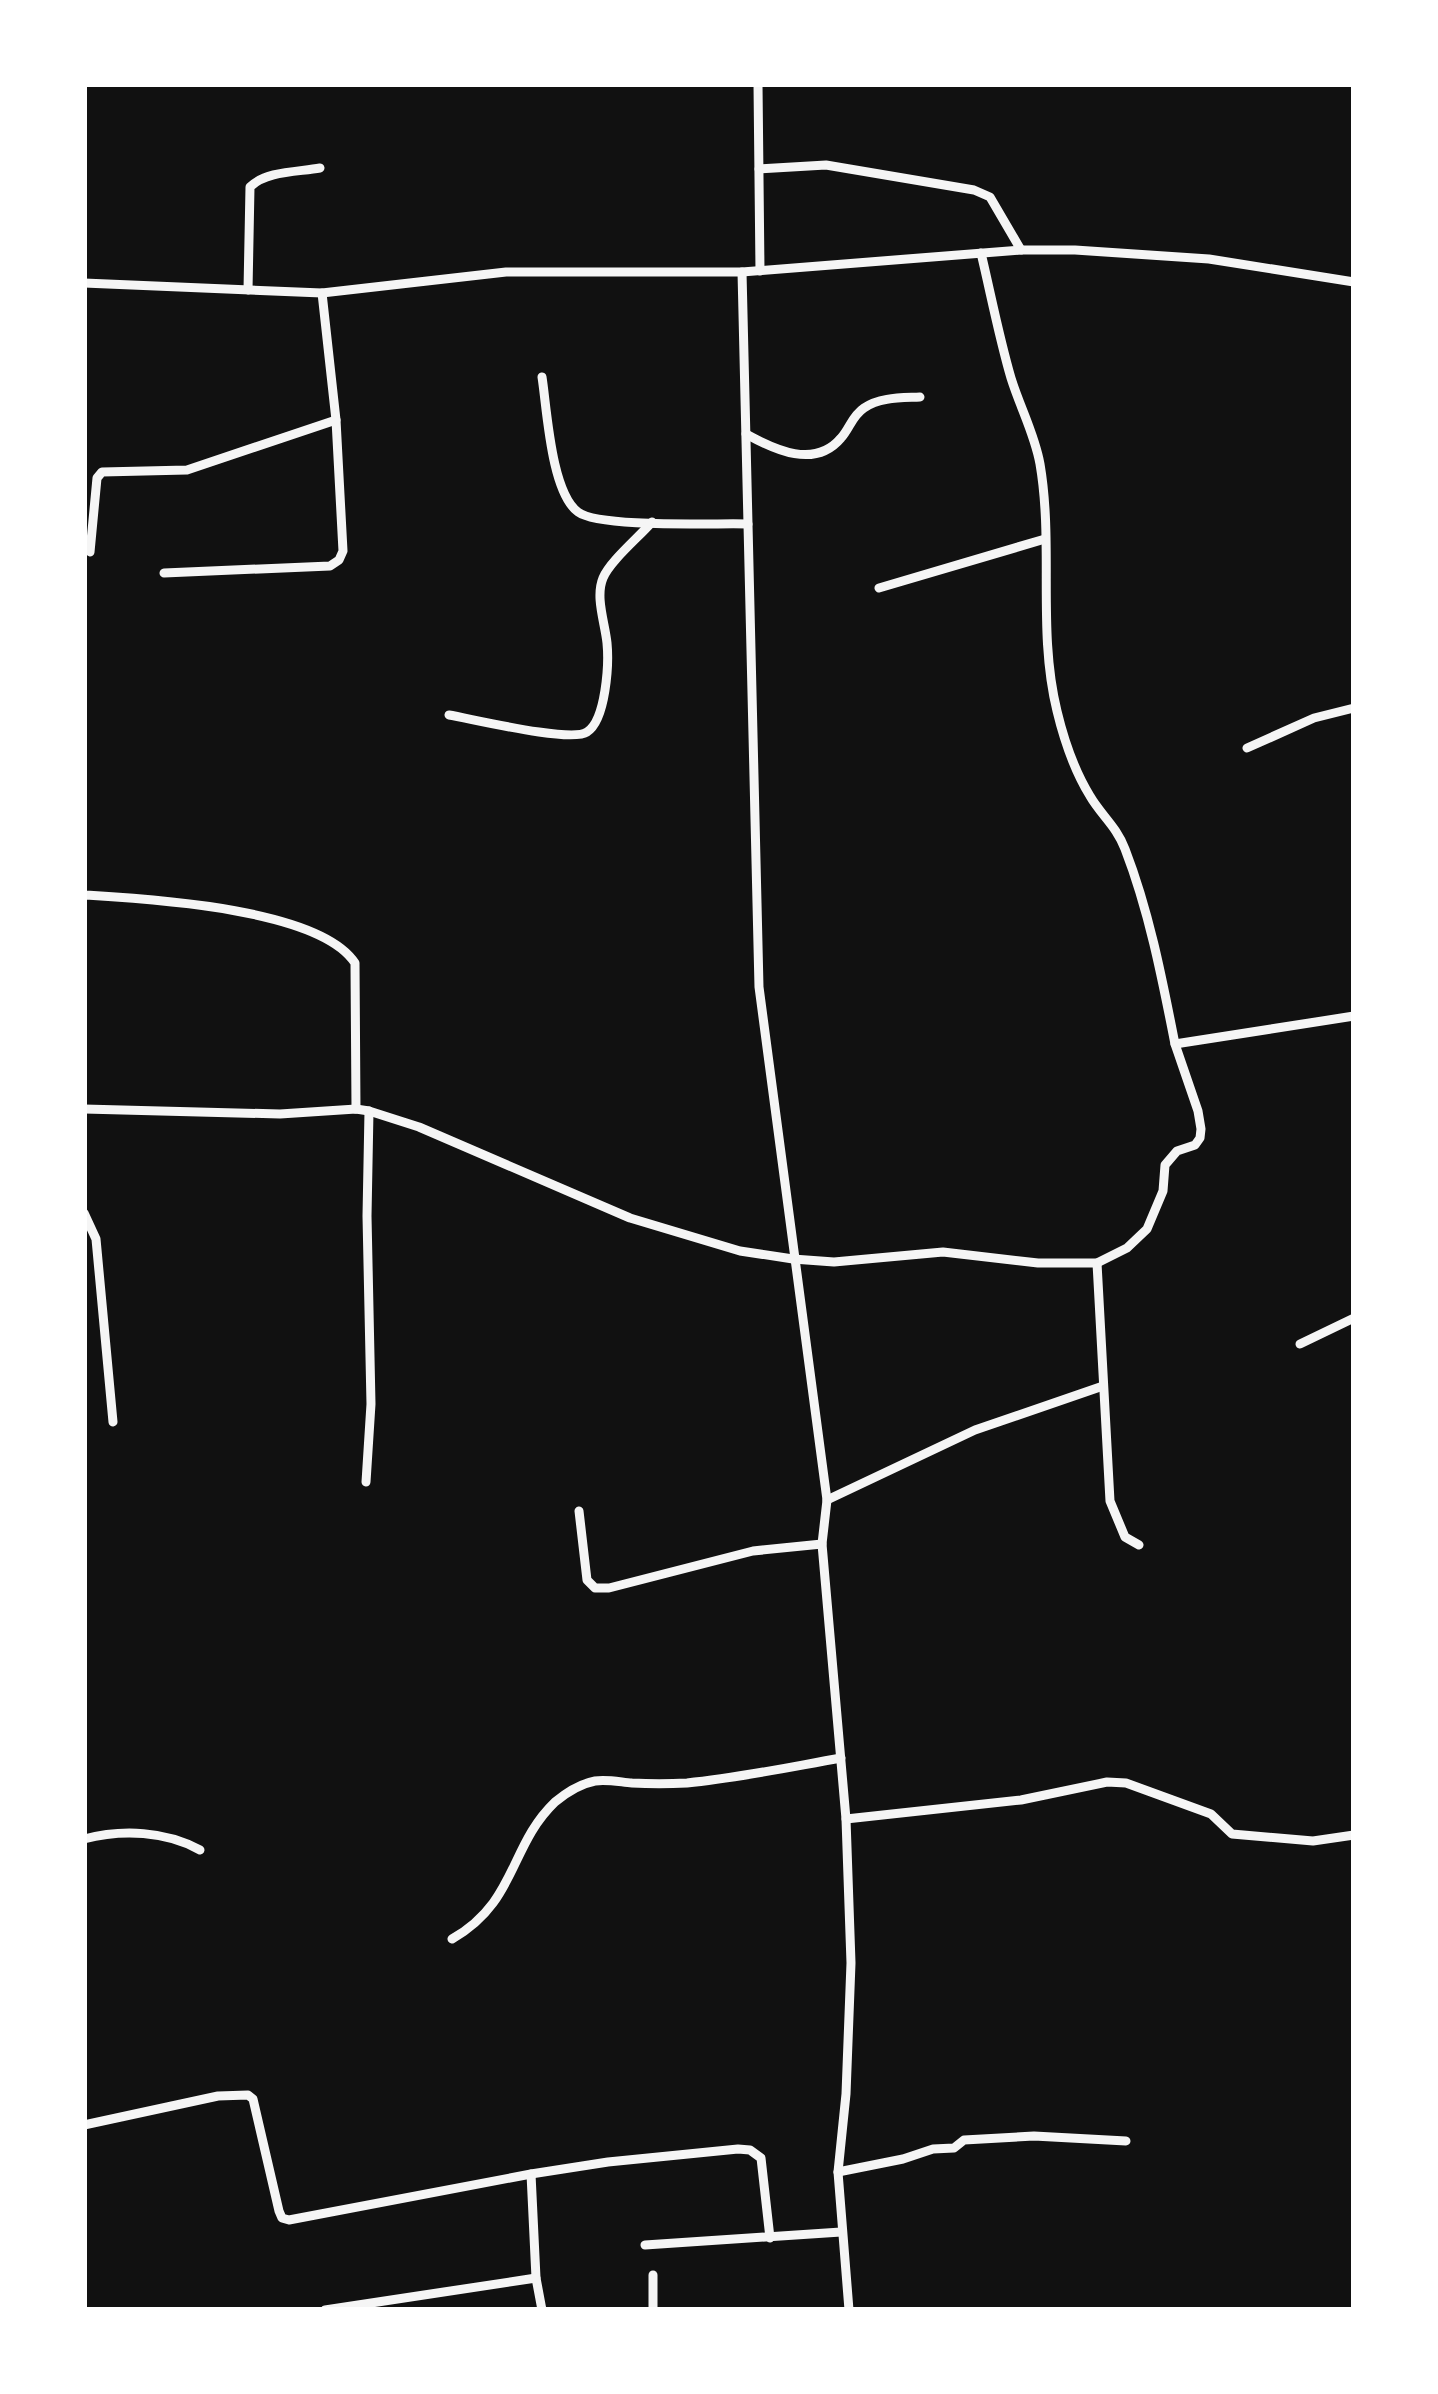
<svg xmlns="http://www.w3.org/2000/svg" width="1438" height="2394" font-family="Overpass,sans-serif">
  <rect width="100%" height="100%" fill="#111"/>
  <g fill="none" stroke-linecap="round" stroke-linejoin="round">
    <g stroke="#f5f5f5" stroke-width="9">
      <path d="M758,84L760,271"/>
      <path d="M759,169L826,165L974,190L990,197L1021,250"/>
      <path d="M981,253C991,295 999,337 1011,378C1020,407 1035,435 1040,464C1054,546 1037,630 1057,711C1064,740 1074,770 1090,796C1101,815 1117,827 1125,849C1149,911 1162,978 1175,1044"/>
      <path d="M742,272L759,987L827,1500L822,1544L846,1819L851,1963L846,2094L838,2172L849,2310"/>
      <path d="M84,283L322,293L506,272H742L1021,250H1075L1209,259L1354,282"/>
      <path d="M248,290L250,187C266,171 298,172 320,168"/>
      <path d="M542,377C547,409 551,492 578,512C599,528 716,523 748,524"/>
      <path d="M746,434C775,450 815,469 841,438C850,428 852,416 864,408C880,397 902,398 920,397"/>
      <path d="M90,552L97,478L102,472L187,470L336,420"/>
      <path d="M164,573L330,566L339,560L343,551L336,420L322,293"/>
      <path d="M879,588L1045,539"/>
      <path d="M449,715C473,719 571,743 587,732C606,720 609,664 607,643C605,623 595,597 603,578C610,561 639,537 652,522"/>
      <path d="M1247,748L1314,718L1354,708"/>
      <path d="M84,895C148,899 319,908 355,963L356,1109"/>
      <path d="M84,1109L280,1114L356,1109L369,1111L419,1127L630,1218L740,1251L793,1259L834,1262L943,1252L1038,1263H1097L1127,1248L1147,1229L1163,1191L1165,1165L1177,1151L1195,1145L1200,1138L1201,1129L1198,1111L1175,1044L1354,1016"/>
      <path d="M84,1213L96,1239L113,1422"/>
      <path d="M1097,1263L1110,1501L1125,1537L1139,1545"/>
      <path d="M1300,1344L1354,1318"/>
      <path d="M366,1482L371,1404L367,1216L369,1111"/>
      <path d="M827,1500L975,1430L1103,1386"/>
      <path d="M579,1511L587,1580L595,1588H609L753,1551L822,1544"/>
      <path d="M846,1819L1021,1800L1107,1782L1126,1783L1211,1814L1232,1834L1313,1841L1354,1835"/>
      <path d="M84,1839C122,1829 166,1831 200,1850"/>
      <path d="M452,1939C517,1902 509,1846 555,1802C567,1792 579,1784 595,1781C606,1779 620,1782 632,1783C650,1784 668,1784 687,1783C739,1778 790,1767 841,1758"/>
      <path d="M84,2125L218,2096L248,2095L253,2099L279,2211L282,2218L289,2220L531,2174L608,2162L738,2149L750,2150L761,2158L770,2238"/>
      <path d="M838,2172L903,2159L933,2149L954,2148L964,2140L1034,2136L1126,2141"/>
      <path d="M531,2174L536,2278L542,2310"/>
      <path d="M645,2245L841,2232"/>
      <path d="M325,2310L536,2278"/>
      <path d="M653,2310V2275"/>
    </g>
  </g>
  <rect width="1438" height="2394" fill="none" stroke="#ffffff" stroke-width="174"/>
</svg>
